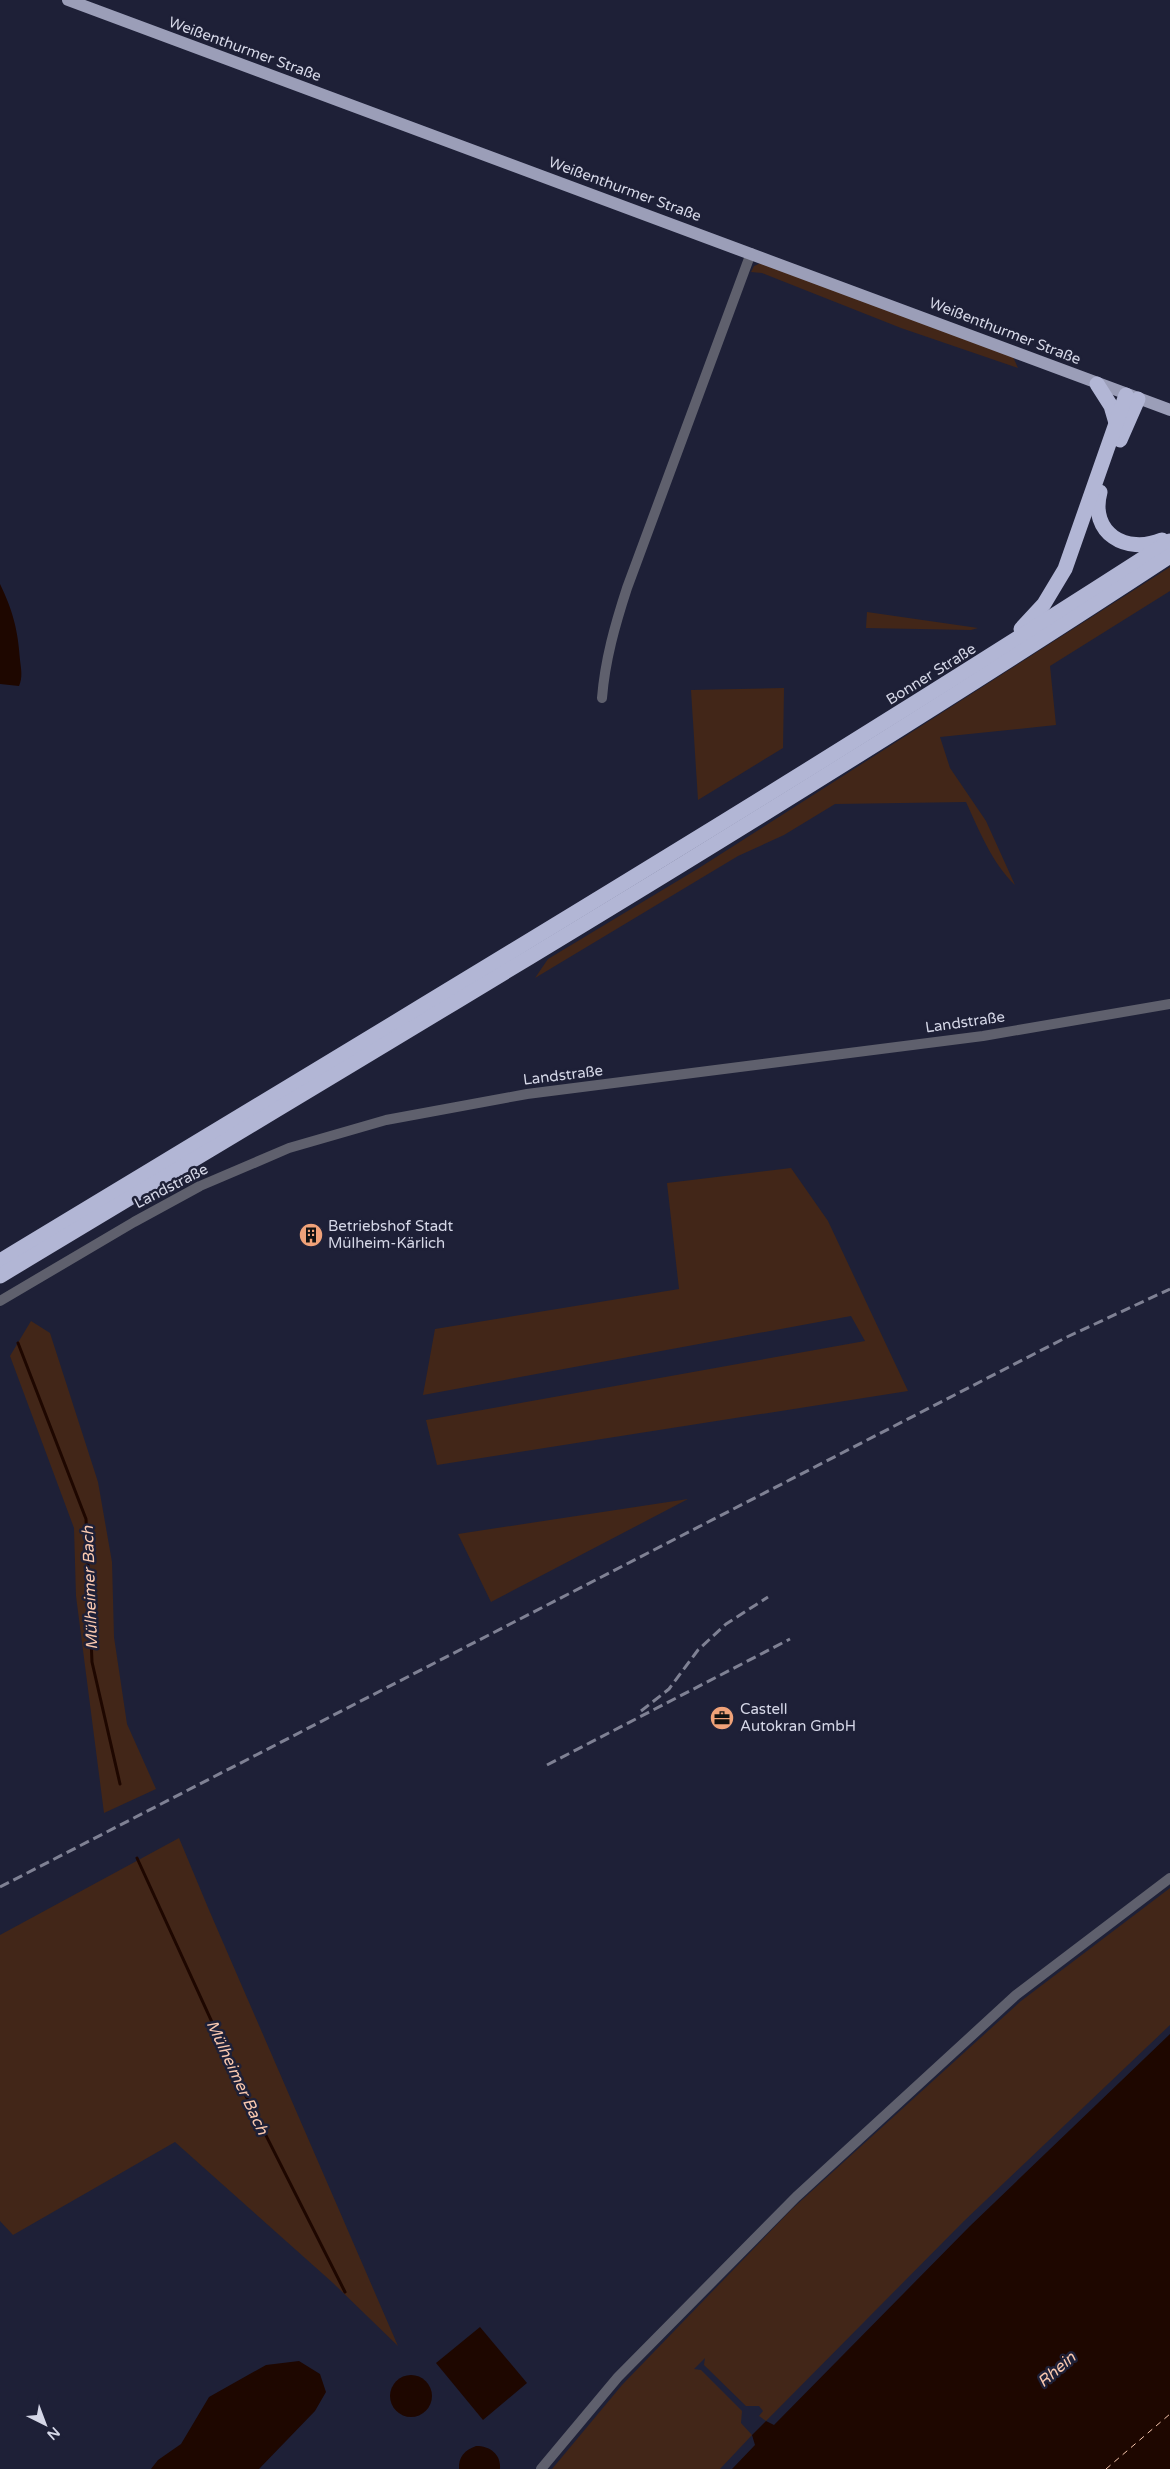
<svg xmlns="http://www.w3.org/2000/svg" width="1170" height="2469" font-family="'Varela Round',sans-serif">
  <rect width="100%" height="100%" fill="#1e2037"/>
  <g fill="#422618">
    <path d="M761,263L1013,357L1018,368L901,328L762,273L751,272L754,266Z"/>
    <path d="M1170,567V591L1050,666L1056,725L940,737L950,768L986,821L1015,885C992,863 979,830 966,802L835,804L784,835L738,856L535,978L548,959L699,868Z"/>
    <path d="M867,612L978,628L971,630L866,628Z"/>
    <path d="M784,688L783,748L698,800L691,690Z"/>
    <path d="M791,1168L828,1221L908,1391L437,1465L426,1420L865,1341L851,1316L423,1395L435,1329L679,1289L667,1183Z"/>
    <path d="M31,1321L50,1333L98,1482L112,1562L114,1637L127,1724L156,1789L104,1813L76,1596L74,1528L10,1356Z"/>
    <path d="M688,1499L491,1602L458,1534Z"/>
    <path d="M179,1838L209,1910L398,2346L333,2283L175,2142L13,2235L0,2221V1935Z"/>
    <path d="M1170,1888V2025L964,2221L766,2421L759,2416L763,2411L759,2406H746L704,2365L705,2358L694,2369L701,2370L742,2411L741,2423L752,2435L720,2469H552L622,2385L792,2209L1021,2001Z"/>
  </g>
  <g fill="#1e0700">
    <path d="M0,584C13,611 18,630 20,660C21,669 23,677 19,686L0,684Z"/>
    <path d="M1170,2034V2469H732L755,2445L752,2435L766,2421L774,2425L970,2226Z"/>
    <path d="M480,2327L527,2383L483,2420L436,2363Z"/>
    <path d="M299,2361L320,2374L326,2392L315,2411L259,2469H151L158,2460L181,2444L209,2397L266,2365Z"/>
    <circle cx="411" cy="2396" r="21"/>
    <path d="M476,2446C490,2446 501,2454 500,2469H459C458,2457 465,2450 476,2446Z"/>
  </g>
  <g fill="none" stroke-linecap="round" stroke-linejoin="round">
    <g stroke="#1e0700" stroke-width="3">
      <path d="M18,1343L86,1519L92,1662L120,1784"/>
      <path d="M137,1858L243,2090L345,2292"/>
    </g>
    <path stroke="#f9c8af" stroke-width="1" stroke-dasharray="6 5" stroke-linecap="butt" d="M1106,2469L1170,2414"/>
    <g stroke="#5f606d" stroke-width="10">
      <path d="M602,698C605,660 615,625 627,588L751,253"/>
      <path d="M0,1301L134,1222L200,1186L289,1148L386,1120L527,1094L983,1036L1170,1004"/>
      <path d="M541,2469L618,2377L796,2197L1016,1995L1170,1878"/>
    </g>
    <path stroke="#9b9eb8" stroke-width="12" d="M68,0L1170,410"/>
    <g stroke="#b2b6d5" stroke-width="15">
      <path d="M1097,384L1111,406L1116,423"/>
      <path d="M1120,440L1138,399"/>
      <path d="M1100,492C1089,533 1126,555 1162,540"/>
      <path d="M1021,629L1044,604L1065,569L1126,395"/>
      <path d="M0,1261C392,1024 785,789 1170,541"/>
      <path d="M0,1276C392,1040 787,807 1170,556"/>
    </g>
    <g stroke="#7f8194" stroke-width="3" stroke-dasharray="10 5" stroke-linecap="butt">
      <path d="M641,1711L669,1689L698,1650L726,1624L768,1597"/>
      <path d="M547,1765L790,1639"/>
      <path d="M0,1887L1067,1337L1170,1289"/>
    </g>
  </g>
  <defs>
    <g id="building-disc" transform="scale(1.25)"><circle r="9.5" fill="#f0a279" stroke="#1e2037"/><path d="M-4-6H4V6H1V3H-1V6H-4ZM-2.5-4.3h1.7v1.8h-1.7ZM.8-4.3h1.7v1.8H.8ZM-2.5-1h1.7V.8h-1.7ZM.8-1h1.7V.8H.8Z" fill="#111"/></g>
    <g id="office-disc" transform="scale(1.25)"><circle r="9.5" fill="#f0a279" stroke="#1e2037"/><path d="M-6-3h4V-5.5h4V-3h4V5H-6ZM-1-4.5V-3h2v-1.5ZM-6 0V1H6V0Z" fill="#111"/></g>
  </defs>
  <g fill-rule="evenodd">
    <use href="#building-disc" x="311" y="1235"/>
    <use href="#office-disc" x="722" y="1718"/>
  </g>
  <g text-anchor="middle" stroke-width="5" stroke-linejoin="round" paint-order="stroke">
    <g font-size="15" fill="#d5d7e7" stroke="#1e2037">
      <text transform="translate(245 49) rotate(20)" y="5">Weißenthurmer Straße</text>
      <text transform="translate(625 189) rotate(20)" y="5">Weißenthurmer Straße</text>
      <text transform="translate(1005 331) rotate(21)" y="5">Weißenthurmer Straße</text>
      <text transform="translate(931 674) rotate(-32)" y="5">Bonner Straße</text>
      <text transform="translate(965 1022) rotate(-8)" y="5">Landstraße</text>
      <text transform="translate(563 1075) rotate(-7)" y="5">Landstraße</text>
      <text transform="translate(171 1186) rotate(-27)" y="5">Landstraße</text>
    </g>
    <g font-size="15" fill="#d5d7e7" stroke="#1e2037" text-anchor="start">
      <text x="328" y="1231">Betriebshof Stadt<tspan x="328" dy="17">Mülheim-Kärlich</tspan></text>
      <text x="740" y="1714">Castell<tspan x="740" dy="17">Autokran GmbH</tspan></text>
    </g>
    <g font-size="16" font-style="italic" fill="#f9c8af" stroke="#1e2037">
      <text transform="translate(89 1588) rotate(-92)" y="6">Mülheimer Bach</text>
      <text transform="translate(238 2077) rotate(65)" y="6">Mülheimer Bach</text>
      <text transform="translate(1056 2369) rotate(-41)" y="6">Rhein</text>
    </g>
  </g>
  <g transform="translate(45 2424) rotate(138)" stroke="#1e2037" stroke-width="4" paint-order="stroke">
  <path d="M0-4L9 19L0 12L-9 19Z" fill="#d5d7e7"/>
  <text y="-8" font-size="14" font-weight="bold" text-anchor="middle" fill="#d5d7e7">N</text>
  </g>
</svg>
